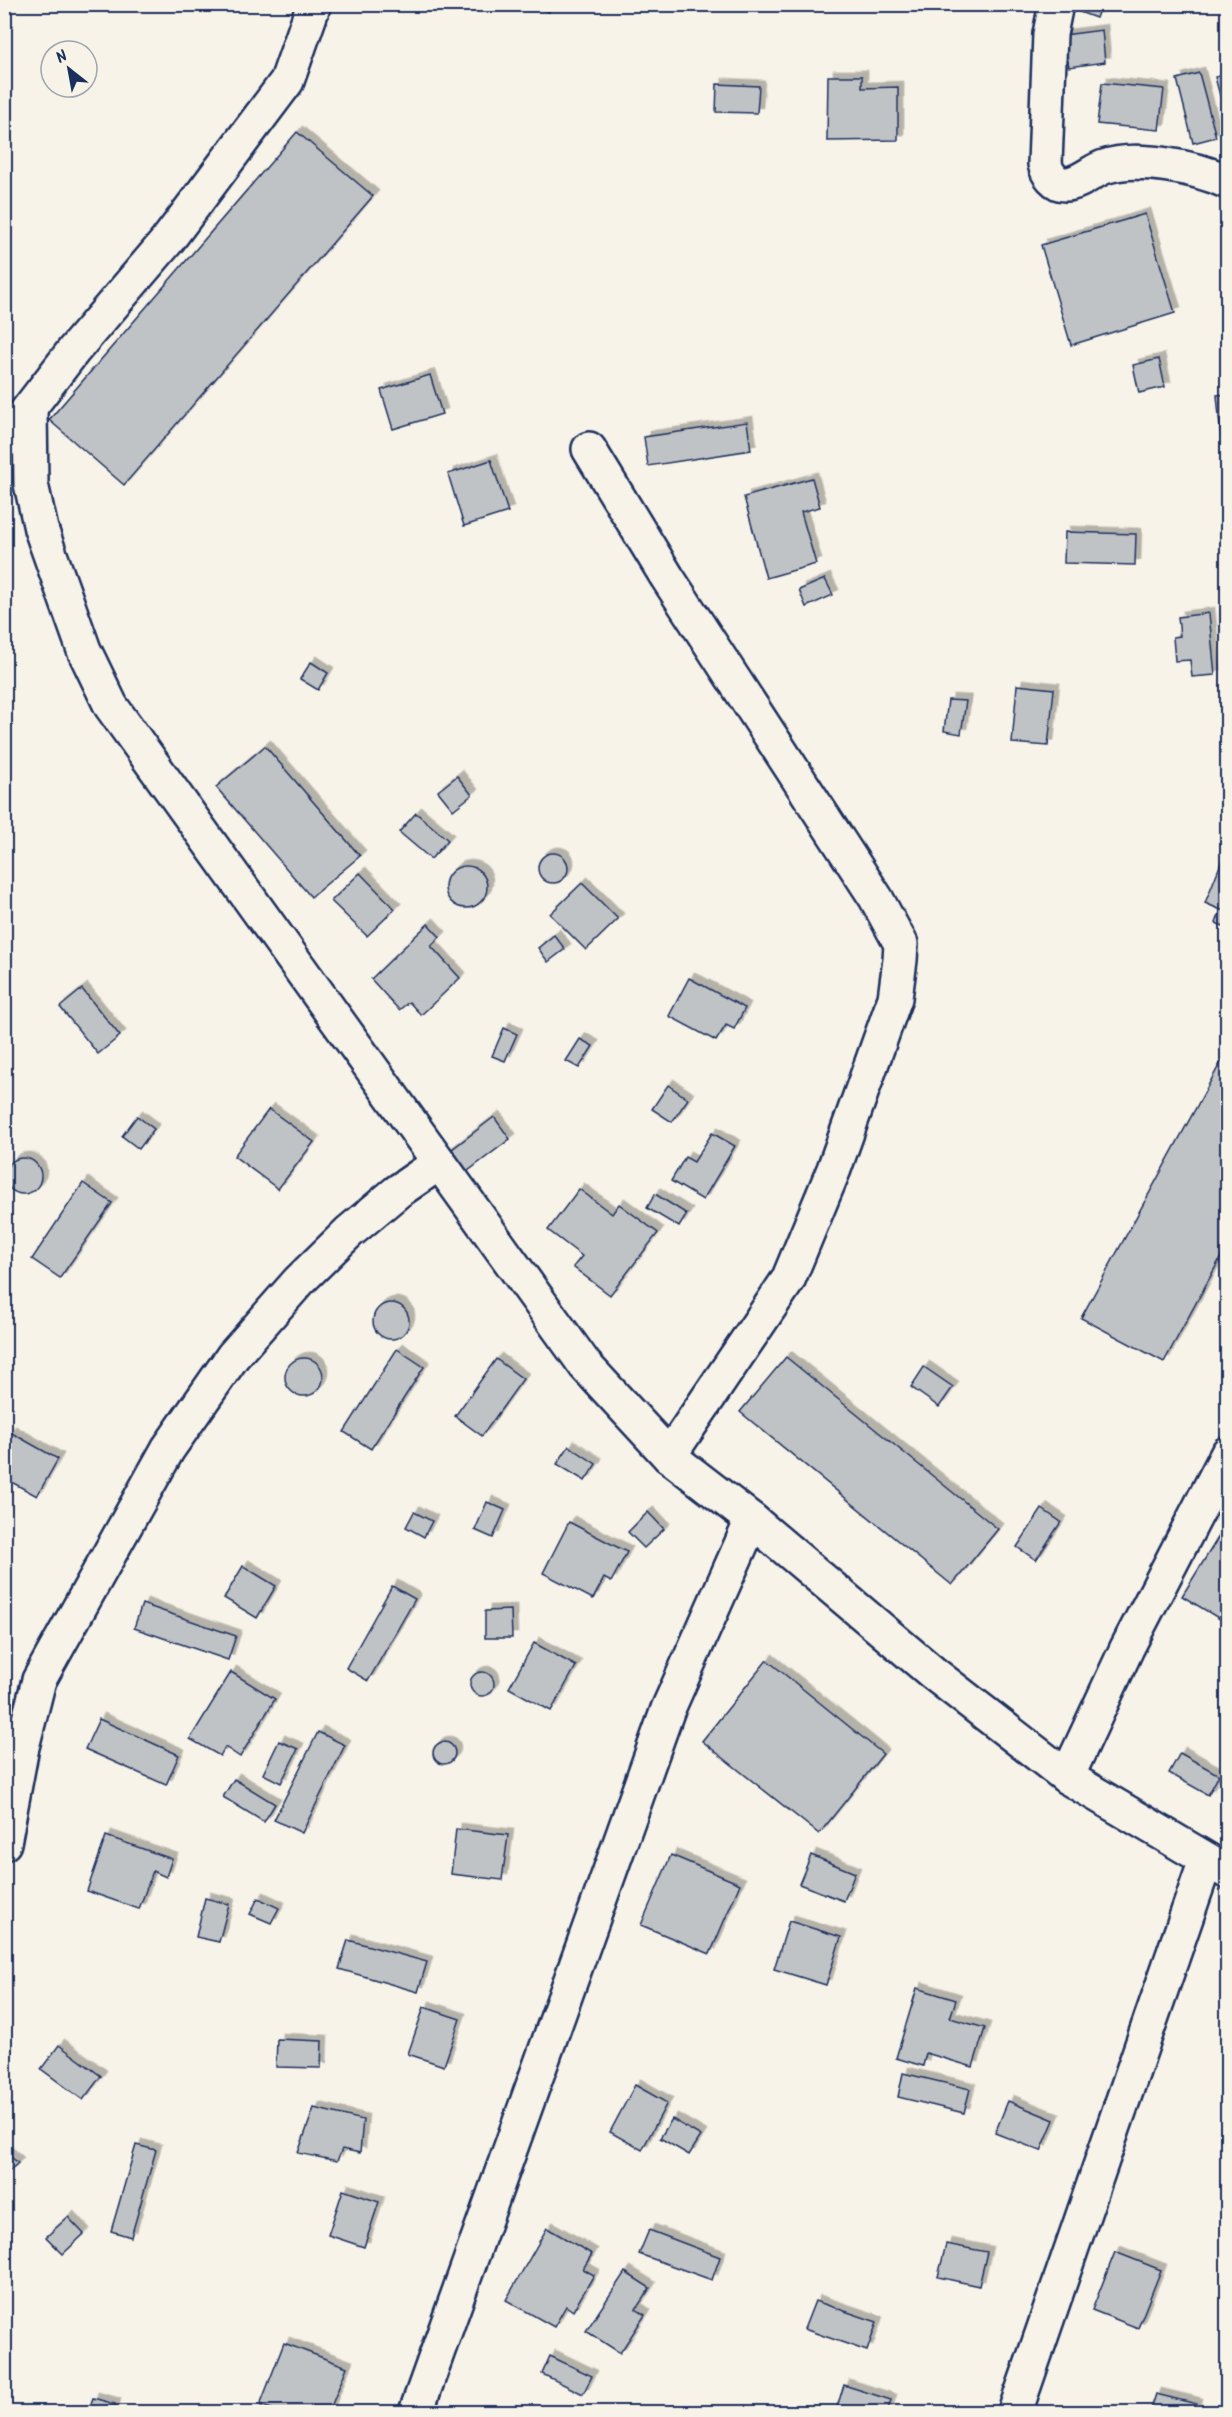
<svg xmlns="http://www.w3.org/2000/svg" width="1232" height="2417" font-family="Kalam,sans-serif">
  <defs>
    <filter id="shadow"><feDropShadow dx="5.5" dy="-5.5" stdDeviation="0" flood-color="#0004"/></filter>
  </defs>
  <rect width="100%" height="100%" fill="#f7f3e8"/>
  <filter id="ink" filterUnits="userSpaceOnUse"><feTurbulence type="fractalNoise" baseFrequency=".0167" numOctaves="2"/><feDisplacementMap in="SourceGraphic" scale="12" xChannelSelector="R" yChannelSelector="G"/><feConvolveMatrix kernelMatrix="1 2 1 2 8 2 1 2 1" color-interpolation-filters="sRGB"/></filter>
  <g filter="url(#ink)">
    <g fill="#c0c3c5" stroke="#1b2f5e" stroke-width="1.5" filter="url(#shadow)">
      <path d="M526,4H551L549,12Z"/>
      <path d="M1079,4H1101L1096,18L1077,11Z"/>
      <path d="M1102,30L1105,62L1069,67L1064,35Z"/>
      <path d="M1199,73L1216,137L1193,143L1177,79Z"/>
      <path d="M1228,74V106L1223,107L1215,77Z"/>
      <path d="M828,76H862V88L898,87V140L827,141Z"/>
      <path d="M1102,83L1164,89L1159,130L1097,124Z"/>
      <path d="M717,84L759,86L757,113L716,112Z"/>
      <path d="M297,132L373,196L124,485L49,420Z"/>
      <path d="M1145,214L1175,313L1071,345L1041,245Z"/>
      <path d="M1159,359L1165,387L1139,393L1133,365Z"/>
      <path d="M430,375L442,414L393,429L381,390Z"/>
      <path d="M1228,394V449H1222L1217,395Z"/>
      <path d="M747,422L751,450L648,466L644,437Z"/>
      <path d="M491,460L508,512L464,526L448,474Z"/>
      <path d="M812,478L820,507L801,512L816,564L766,578L744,497Z"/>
      <path d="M1065,532L1136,534L1135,565L1064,563Z"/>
      <path d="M825,579L833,595L806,607L799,590Z"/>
      <path d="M1209,613L1215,675L1192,677L1190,660L1175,661L1173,637L1180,636L1178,617Z"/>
      <path d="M311,662L328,673L318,690L300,679Z"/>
      <path d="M1017,685L1054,689L1048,746L1012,743Z"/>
      <path d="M948,700L966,701L961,734L944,731Z"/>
      <path d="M265,746L360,856L311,897L216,787Z"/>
      <path d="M457,776L472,795L453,810L438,791Z"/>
      <path d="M416,813L448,840L431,859L399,832Z"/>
      <path d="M1227,848H1228V928L1216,923L1221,910L1205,903Z"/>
      <circle cx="553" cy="868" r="15"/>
      <circle cx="466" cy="887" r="21"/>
      <path d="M360,873L395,909L367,936L331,901Z"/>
      <path d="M582,883L618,919L586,950L550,914Z"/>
      <path d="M428,924L440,937L431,946L460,978L421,1015L409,1002L399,1010L371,979Z"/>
      <path d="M554,935L565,949L548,962L538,948Z"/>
      <path d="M689,978L745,1008L734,1029L726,1025L716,1041L669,1016Z"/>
      <path d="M82,989L120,1036L98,1054L60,1007Z"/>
      <path d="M504,1028L517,1034L505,1061L492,1056Z"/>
      <path d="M580,1039L593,1046L579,1068L566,1061Z"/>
      <path d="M1226,1053L1228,1244L1164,1362L1081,1318Z"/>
      <path d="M668,1085L688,1099L672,1122L652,1109Z"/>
      <path d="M269,1109L314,1142L278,1189L234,1156Z"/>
      <path d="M137,1116L154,1129L139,1149L122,1136Z"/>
      <path d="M494,1117L510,1139L464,1174L447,1153Z"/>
      <path d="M712,1133L735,1146L703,1200L671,1181L685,1157L694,1162Z"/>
      <circle cx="23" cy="1176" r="18"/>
      <path d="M83,1183L112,1203L60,1278L32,1259Z"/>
      <path d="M579,1189L612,1214L619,1204L658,1233L610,1295L573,1267L582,1256L548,1230Z"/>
      <path d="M655,1194L687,1214L679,1227L647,1208Z"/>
      <circle cx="391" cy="1321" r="18"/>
      <path d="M397,1349L424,1367L371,1449L344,1432Z"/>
      <path d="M786,1357L998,1529L952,1585L740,1412Z"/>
      <circle cx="304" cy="1377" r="19"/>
      <path d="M496,1359L523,1379L482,1436L455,1416Z"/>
      <path d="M924,1367L953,1387L939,1407L911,1387Z"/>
      <path d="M10,1432L58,1459L37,1496L4,1478V1441Z"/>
      <path d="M569,1446L596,1464L585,1481L557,1464Z"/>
      <path d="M487,1502L505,1510L493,1538L475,1530Z"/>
      <path d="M1042,1509L1061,1522L1036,1560L1017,1547Z"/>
      <path d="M414,1512L432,1521L424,1537L406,1527Z"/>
      <path d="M648,1512L664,1529L644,1548L628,1532Z"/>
      <path d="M569,1522L627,1552L611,1582L604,1578L593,1599L543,1573Z"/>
      <path d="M1224,1528L1228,1530V1624L1182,1596Z"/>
      <path d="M243,1566L276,1586L257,1618L224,1598Z"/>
      <path d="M392,1586L415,1599L368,1681L346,1668Z"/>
      <path d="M142,1604L236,1636L228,1660L134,1628Z"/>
      <path d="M511,1610L512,1638H485V1611Z"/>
      <path d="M534,1643L576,1666L551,1711L509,1688Z"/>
      <path d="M767,1660L883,1754L819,1834L702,1741Z"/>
      <circle cx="482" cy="1684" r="12"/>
      <path d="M231,1672L275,1699L240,1757L225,1747L220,1756L190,1739Z"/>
      <path d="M99,1719L179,1755L166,1785L85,1749Z"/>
      <path d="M318,1732L345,1745L302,1833L274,1820Z"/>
      <path d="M279,1741L298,1749L281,1783L263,1774Z"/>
      <circle cx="444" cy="1753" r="11"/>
      <path d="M1180,1753L1219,1775L1208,1795L1169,1773Z"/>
      <path d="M234,1779L275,1804L264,1822L223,1797Z"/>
      <path d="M456,1829L508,1835L502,1880L451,1874Z"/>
      <path d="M106,1836L172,1859L166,1877L153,1871L139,1909L87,1891Z"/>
      <path d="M671,1855L740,1884L710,1954L641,1925Z"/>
      <path d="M811,1855L855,1873L844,1901L799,1884Z"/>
      <path d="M205,1898L229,1904L219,1942L196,1937Z"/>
      <path d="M258,1898L279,1908L271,1923L250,1914Z"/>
      <path d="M789,1921L841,1937L826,1985L774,1969Z"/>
      <path d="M348,1940L427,1962L418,1992L339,1969Z"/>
      <path d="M917,1988L956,2000L950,2018L985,2028L973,2067L926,2053L923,2066L896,2058Z"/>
      <path d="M424,2007L460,2019L444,2066L408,2054Z"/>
      <path d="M277,2039L322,2041L321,2068L276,2067Z"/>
      <path d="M59,2045L101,2076L83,2100L41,2069Z"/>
      <path d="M903,2073L970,2089L964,2113L898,2097Z"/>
      <path d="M635,2085L667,2103L642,2150L610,2132Z"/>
      <path d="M1008,2101L1054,2120L1041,2151L995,2133Z"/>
      <path d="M314,2108L363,2120L360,2153L342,2149L337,2161L298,2153Z"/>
      <path d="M672,2119L701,2136L689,2155L660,2138Z"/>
      <path d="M136,2145L156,2150L131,2237L111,2231Z"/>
      <path d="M4,2151L18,2163L4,2176Z"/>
      <path d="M343,2190L379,2202L364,2247L328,2235Z"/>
      <path d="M68,2217L84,2234L63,2254L46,2237Z"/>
      <path d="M547,2228L592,2254L583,2269L594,2275L573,2311L566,2306L554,2327L506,2300Z"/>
      <path d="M649,2230L720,2257L712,2280L639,2254Z"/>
      <path d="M946,2244L987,2252L979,2286L938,2277Z"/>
      <path d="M1115,2252L1161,2270L1138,2328L1092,2310Z"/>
      <path d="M625,2272L650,2288L636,2309L645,2315L620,2353L586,2331Z"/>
      <path d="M815,2301L877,2322L867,2351L804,2329Z"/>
      <path d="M284,2343L347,2367L329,2412H280L260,2405Z"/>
      <path d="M550,2356L592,2376L583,2394L542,2374Z"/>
      <path d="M844,2385L891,2400L887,2412H857L837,2407Z"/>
      <path d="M1156,2394L1197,2404L1195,2412H1150Z"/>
      <path d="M93,2398L115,2404L113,2412H88Z"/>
    </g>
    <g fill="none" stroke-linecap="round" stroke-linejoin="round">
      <g stroke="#1b2f5e" stroke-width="38">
        <g id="street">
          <path d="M1056,4L1050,34L1045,164C1047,173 1055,185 1066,184C1079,184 1092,171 1104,167C1136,155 1198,168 1228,182"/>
          <path d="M30,410L31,484L41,529L84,650L111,706L585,1365L669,1456L752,1520L933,1673L1067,1777L1228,1872"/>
          <path d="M4,441L74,350L167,241L287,81L314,4"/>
          <path d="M589,449L667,577L876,898L901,944L900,960L895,998L834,1169L788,1280L669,1456"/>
          <path d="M1067,1777L1127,1648L1228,1453"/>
          <path d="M4,1843L22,1747L39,1680L168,1449L233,1356L299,1281L349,1232L397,1192L439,1163"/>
          <path d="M416,2412L668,1709L752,1520"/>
          <path d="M1015,2412L1206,1860"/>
        </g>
      </g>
      <use href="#street" stroke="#f7f3e8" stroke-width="33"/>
    </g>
  </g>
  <rect width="1232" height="2417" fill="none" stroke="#f7f3e8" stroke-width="24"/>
  <rect x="12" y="12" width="1208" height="2393" fill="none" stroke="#1b2f5e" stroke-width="2" filter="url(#ink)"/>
  <g transform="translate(69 69) rotate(329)"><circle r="28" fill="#f7f3e8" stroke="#9fa5b1" stroke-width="1.5"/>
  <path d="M0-4.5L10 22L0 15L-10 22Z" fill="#1b2f5e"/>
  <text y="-9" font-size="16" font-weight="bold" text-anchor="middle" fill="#1b2f5e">N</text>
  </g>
</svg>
